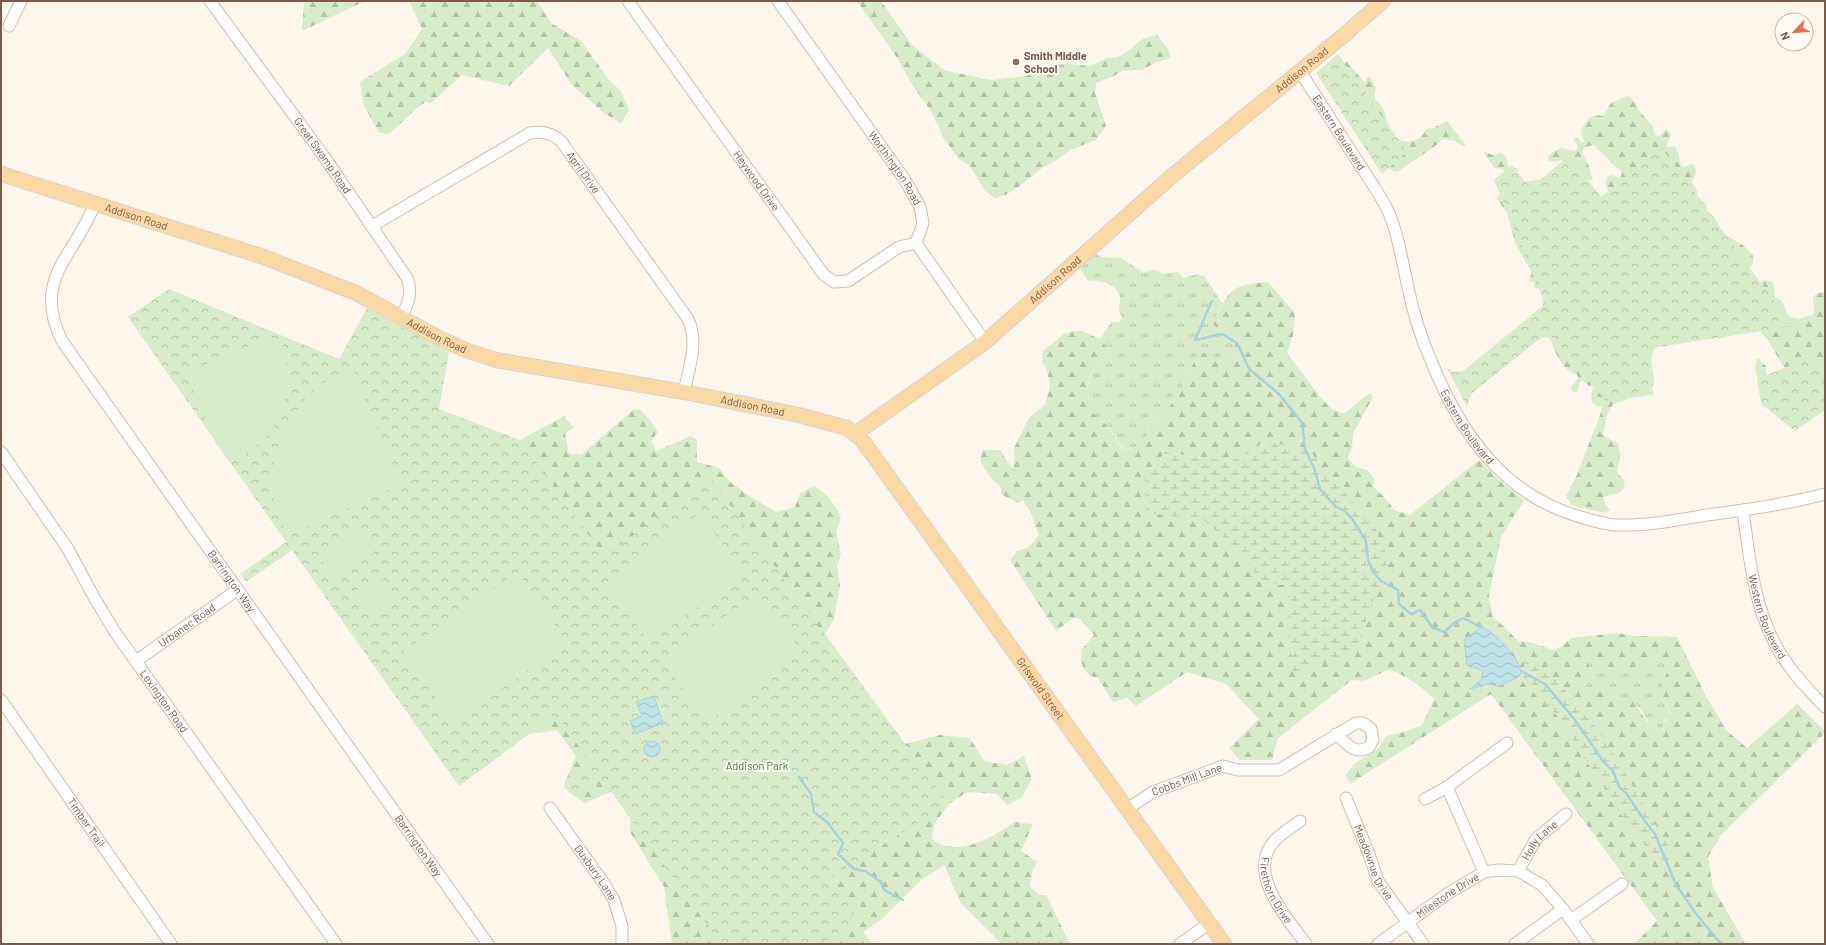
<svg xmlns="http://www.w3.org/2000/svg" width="1826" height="945" font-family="Barlow,sans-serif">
  <defs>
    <pattern id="grass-tufts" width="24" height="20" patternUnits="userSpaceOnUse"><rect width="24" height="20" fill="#d8ecc9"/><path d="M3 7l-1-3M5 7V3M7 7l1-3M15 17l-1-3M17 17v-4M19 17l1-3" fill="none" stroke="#b4c2a5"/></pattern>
    <pattern id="forest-firs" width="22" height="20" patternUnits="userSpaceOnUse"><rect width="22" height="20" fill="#d8ecc9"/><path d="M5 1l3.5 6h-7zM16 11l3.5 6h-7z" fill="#b4c2a5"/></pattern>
    <pattern id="wetland-marsh" width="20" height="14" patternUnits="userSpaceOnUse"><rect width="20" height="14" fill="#d8ecc9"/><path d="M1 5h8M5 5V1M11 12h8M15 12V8" fill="none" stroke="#b4c2a5"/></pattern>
    <pattern id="park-crowns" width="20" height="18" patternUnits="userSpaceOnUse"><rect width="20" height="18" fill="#d8ecc9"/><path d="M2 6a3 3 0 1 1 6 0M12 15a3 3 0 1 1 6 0" fill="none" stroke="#b4c2a5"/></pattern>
    <pattern id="water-waves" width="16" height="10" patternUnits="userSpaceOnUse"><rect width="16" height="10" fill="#bfe3e8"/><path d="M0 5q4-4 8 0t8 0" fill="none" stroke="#a0bbbe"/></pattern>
  </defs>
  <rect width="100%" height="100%" fill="#fdf6ec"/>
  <g fill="url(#grass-tufts)">
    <path d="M1095,253L1101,257L1121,258L1144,273C1151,270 1156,268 1162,274L1178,272L1183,278L1198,274L1205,277L1222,303L1213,323L1232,329C1237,339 1233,349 1237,359L1235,361L1226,364L1211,355L1196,357L1192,366L1185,376L1182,390L1162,417L1152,425L1144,441L1134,449L1124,450L1101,418L1091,412C1084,383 1088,370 1111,352L1100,339L1111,322H1120L1122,317C1121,315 1119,311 1119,308C1119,304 1121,302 1120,298C1116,283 1102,280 1088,281L1079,267Z"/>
    <path d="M1589,655L1596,658L1601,668L1613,674L1626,667H1640L1657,657L1665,659C1671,671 1663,681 1663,693C1664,702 1669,709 1669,718L1664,720L1663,733C1645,727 1649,715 1637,706C1630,699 1616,697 1607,698L1601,692L1590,693L1587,688L1588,682L1594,676L1587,661Z"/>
  </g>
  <g fill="url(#forest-firs)" fill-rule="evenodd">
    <path d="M304,1H365L302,31Z"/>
    <path d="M409,1H537L551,23L581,41L609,80L621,91L629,110L621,123L604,113L572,85L548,48L509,86L462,75L431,103L425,102C410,112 402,125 387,134L378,132L363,103L360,82L406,53L422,29Z"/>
    <path d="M857,1H881L912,45L944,70L990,80L1026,76L1054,65L1069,64L1090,66L1107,58L1118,57L1131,49L1142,39L1157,35L1168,49L1170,57L1168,59L1157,62L1142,70H1124L1114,76L1096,83L1095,93L1106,126L1096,140L1070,150L1057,160L1042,168L1020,186L1005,195L995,198L985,191L970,166L959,159L944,139L931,111L913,86L898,59Z"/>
    <path d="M1346,61L1365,83L1368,76L1371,78L1376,88C1372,102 1378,99 1383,109C1387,116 1387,126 1391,133C1400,146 1421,144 1426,129L1433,128L1447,121L1466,145L1463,146L1455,141L1443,139L1434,147L1397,172L1393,171L1383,163L1338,68L1344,62Z"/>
    <path d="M1627,96L1631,97L1641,113L1652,125L1655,135L1660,136L1666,129L1670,132L1671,135L1666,147L1674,146C1680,152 1679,158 1681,166L1684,167L1692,164L1695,166L1696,172L1692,182L1697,191L1698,197L1705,203L1708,212L1715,218L1721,232L1743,245L1752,254L1754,258L1753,264L1747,273L1755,289L1763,280L1771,281L1774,284V297L1782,301L1787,314L1793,318L1798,319L1814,314C1815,304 1807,293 1825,292V408L1783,366L1768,340L1752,322L1608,191L1606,183L1607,177L1611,175L1620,178L1622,173L1594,145L1585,147L1582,152L1588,164L1593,180H1588L1562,160L1554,162L1548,160V156C1562,145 1559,148 1575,151L1578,147L1574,140V138H1578L1581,142H1584L1581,130L1589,118L1595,115L1603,116L1611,103Z"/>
    <path d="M1483,151L1493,155L1501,153L1505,155L1509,168H1517L1519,176L1523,182L1544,179L1731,335L1719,339L1712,336L1686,340L1678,344H1662L1657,346C1645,361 1657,372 1653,386L1623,401C1606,402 1607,421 1603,434L1604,436L1619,444L1620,459L1617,470C1618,475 1622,477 1624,481C1628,495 1610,494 1603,497L1605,504L1610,510L1605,513L1571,505L1566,496L1577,475L1603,407C1600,406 1596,406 1594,404C1589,400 1592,390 1594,385L1589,386L1583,381L1580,382L1577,392H1573L1571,388L1578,378L1577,374C1563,373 1555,351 1550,339L1545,337L1536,341L1526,322L1543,306L1542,295L1539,289L1533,287L1535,282L1529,281L1531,271L1516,245L1507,213L1497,199L1498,195H1506L1504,171L1503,169L1494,168Z"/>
    <path d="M1268,282L1295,313L1293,335L1287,353L1321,398L1333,410L1344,413C1352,409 1366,394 1371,393L1373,397L1353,434L1352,447L1348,458L1356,467L1368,470L1374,479L1373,486L1386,499L1394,510L1410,515L1479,460L1500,481L1524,500L1501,537L1489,595L1493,619L1498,621L1518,641L1533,643L1554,650L1562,646L1571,638L1618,633L1635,636L1677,637L1706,696L1726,730L1747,748L1797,704L1825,731V733L1721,835L1708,857L1713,888L1746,944H1638L1636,942L1657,921L1491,694L1350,784L1346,775L1353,765L1378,748L1387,736L1407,731L1422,725L1434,699C1421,686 1407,677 1390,669L1364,681L1352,680L1278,738L1272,760H1240L1229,748L1259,719L1226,684L1187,672L1136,706L1127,698L1113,702L1098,678L1090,676L1083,668L1081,661L1082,649L1094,635L1080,619L1073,618L1056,631L1010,560L1017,551L1029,547L1039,535L1031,514L1023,500L1018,503L1001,494C1003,485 996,484 992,479C987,474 983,466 980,460L983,450H1000L1012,468L1014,467V448L1029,418L1045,405L1050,386L1047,371L1042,361L1043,351L1065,333L1077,331H1082L1100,339L1111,352C1087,371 1084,382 1091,412L1101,418L1123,450L1134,449L1144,441L1152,425L1162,417L1182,390L1185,376L1192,366L1196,357L1201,352L1211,355L1226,364L1235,361L1237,359C1233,349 1237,339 1232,329L1228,328L1217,330L1213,323C1229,290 1230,285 1268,282ZM1266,441L1389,559L1354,652L1293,671L1290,636V585L1262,584L1233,546L1203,520L1166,451L1193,457L1232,461ZM1490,631L1511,652L1520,668L1517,678L1499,686L1487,684L1471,688L1481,680L1483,671C1476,666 1468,668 1466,658ZM1589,655L1596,658L1601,668L1608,673L1613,674L1626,667H1640L1657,657L1665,659C1671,673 1664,676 1662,687C1661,697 1670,707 1669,718L1662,723L1664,728L1663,733C1647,728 1641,709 1629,698C1622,700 1615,697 1607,698L1601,692L1590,693L1587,688L1588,682L1594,676L1587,661ZM1525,660L1556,679L1600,732L1647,813L1665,871L1620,813L1557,715L1523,682Z"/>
    <path d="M1757,359H1759L1766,366V378L1761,388C1758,379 1753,368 1757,359Z"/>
    <path d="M639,409L651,421L658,432L651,441L656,451L691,436L697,439V462L719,468L729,481L745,493L776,512L795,507L800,493L814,486C827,493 834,504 841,517L836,531L841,555L837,566L840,584L834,619L825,634L905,744L940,735L970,738L984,761L1007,765L1024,756L1032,779L1021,798L1007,805L997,794L967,792L949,804L934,824L932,839C958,859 993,837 1015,822L1033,824L1021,851L1037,862L1032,873L1030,886L1039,895H1046L1070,944H1002L961,903L944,865L921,880L882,919L863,932L872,944H672L664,887L630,832L631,797L622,787L585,803L573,795L564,784L576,756L557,730L529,734L459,786L432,748L606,573L517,448L520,440L564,416L574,428L565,433L569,454H582L633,410Z"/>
  </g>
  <g fill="url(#wetland-marsh)">
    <path d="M1266,441L1309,450L1375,528L1389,559L1354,653L1293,672L1290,636V585L1262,584L1233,546L1203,520L1146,513L1145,475L1166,451L1193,457L1231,461Z"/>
    <path d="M1525,660L1556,679L1600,732L1675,857L1665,871L1620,813L1557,715L1523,682Z"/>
  </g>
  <g fill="url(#park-crowns)">
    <path d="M1338,54L1407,152L1382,174L1316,73Z"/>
    <path d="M1662,148L1792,326L1646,349L1653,395L1606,401L1548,332L1472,393L1469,399L1467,407L1447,368L1454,372L1463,371L1545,304L1494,180L1512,165L1530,188L1569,156L1601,197Z"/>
    <path d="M169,289L339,359L367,308L449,352L439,409L520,440L604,556L710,478L949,804L829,878L859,920L822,944H721L599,775L571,794L564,787L593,766L555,714L459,786L292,550L246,582L240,574L286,542L128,317Z"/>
    <path d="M1812,357L1825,374V410L1795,431L1761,404L1757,379Z"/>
  </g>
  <g fill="#d8ecc9">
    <path d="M270,337C273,338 279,341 281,343C286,350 287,362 288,370C291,414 268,444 230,463L215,442L188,378L191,371Z"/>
    <path d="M352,368L399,479L396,486L393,488L289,534C254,488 278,419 319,386C329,378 341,373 352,368Z"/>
    <path d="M700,513L744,574L649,642L606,582Z"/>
    <path d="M358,531L374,553L336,580L320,558Z"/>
    <path d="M517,572L567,643L453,723L403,652Z"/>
    <path d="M379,575L387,586L362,603L354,592Z"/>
    <path d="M389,590L397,601L373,619L365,607Z"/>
    <path d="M758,593L802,653L707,722L663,661Z"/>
  </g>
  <g fill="url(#water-waves)" stroke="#a5d3da">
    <path d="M1481,627C1493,630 1522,660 1521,674L1517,678L1499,686L1487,684L1470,689L1481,680L1483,671L1467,665L1464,640Z"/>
    <path d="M654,696L663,723L635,734L630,721L642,716L636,702Z"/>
    <circle cx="652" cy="749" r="8"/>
  </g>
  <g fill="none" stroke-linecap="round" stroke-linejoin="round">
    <g stroke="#a5d3da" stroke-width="2.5">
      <path d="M1212,301L1195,340L1222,334L1237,343L1249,369L1279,394L1302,423L1305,449L1314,468L1320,489L1336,507L1344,510L1353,520L1366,541L1368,560L1374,573L1381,581L1398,590L1399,604L1411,614L1420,610L1432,627L1444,632L1454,623L1463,618L1481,627"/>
      <path d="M1521,671L1545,684L1575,720L1603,761L1613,771L1619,787L1626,793L1644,820L1655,834L1676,885L1697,915L1721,944"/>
      <path d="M799,777L811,794L814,812L828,823L843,843L838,854L854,869L865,871L881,882L884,890L903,900"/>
    </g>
    <g stroke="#d1beb0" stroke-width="13">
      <g id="minor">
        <path id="s1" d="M210,1L323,155L407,278C413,292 408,304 401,318"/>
        <path id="s2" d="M628,1L824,275L834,282L848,281L899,247L916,243"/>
        <path id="s3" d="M778,1L905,180L920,207L923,223L916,243L985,342"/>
        <path d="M9,26L21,1"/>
        <path id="s4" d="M1300,71C1318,100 1337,129 1356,159C1367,176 1380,194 1389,213C1399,236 1402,262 1408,287C1413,313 1421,338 1432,363C1460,432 1502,493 1577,516C1590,520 1603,524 1616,525C1647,526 1677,520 1707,515C1747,510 1786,504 1825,494"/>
        <path id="s5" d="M95,203C76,256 31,277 62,341L488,944"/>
        <path id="s6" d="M372,226L530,133C543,131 551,133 561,141L688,319C699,342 689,368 684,392"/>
        <path id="s7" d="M1,452L68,549L95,599L115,632L336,944"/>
        <path id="s8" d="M1743,510C1750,564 1755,621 1789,666C1799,681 1813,694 1825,707"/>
        <path id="s9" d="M136,661L237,590"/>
        <path id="s10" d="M1,700L171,944"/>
        <path d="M1447,787L1484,872"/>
        <path id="s11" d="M1346,798L1369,854L1378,881L1423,944"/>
        <path d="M1425,799L1447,787L1507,743"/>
        <path id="s12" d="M550,808L605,885L614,900L622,926V944"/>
        <path id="s13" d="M1127,809L1153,792L1223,766L1238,770H1279L1356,723H1363L1371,729L1373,740L1369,747C1355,756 1346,743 1336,734"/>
        <path id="s14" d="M1300,821C1292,827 1282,833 1275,840C1245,872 1287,918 1306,944"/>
        <path id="s15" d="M1518,871L1536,839L1566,814"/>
        <path d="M1571,920L1622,884"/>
        <path d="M1180,944L1208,924"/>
        <path id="s16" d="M1378,944L1447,894L1484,872L1499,870L1518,871L1542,885L1563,909L1588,944"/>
        <path d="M1515,944L1563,909"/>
      </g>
    </g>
    <g stroke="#dad1cd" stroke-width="16">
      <g id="major">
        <path id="s17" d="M1,174L261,256L356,293L441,339L468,351L496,360L684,392L799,415L847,428L860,438L865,444L1224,944"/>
        <path id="s18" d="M855,434L985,342L1172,176L1343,36L1383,1"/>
      </g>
    </g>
    <use href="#minor" stroke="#fff" stroke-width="11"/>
    <use href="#major" stroke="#fbd9a5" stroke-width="14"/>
  </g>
  <circle fill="#8d6e63" stroke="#fffaf3" stroke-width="1.5" cx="1016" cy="62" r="4"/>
  <g text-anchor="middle" stroke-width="4" stroke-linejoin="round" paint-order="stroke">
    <g font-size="11" font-weight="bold" fill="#785e54" stroke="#fffaf3" text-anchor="start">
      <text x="1024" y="60">Smith Middle<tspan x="1024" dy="13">School</tspan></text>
    </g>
    <g font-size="11" fill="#7a5c4d" stroke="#fffaf3">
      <text dy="4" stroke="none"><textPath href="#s18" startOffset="577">Addison Road</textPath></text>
      <text dy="4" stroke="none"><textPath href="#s4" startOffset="73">Eastern Boulevard</textPath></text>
      <text dy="4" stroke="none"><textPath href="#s1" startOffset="191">Great Swamp Road</textPath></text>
      <text dy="4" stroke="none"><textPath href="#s3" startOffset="204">Worthington Road</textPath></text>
      <text dy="4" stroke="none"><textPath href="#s6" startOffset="255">April Drive</textPath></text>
      <text dy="4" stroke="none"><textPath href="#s2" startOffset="221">Heywood Drive</textPath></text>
      <text dy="4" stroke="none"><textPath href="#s17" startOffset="142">Addison Road</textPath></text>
      <text dy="4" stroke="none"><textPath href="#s18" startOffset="253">Addison Road</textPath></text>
      <text dy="4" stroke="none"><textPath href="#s17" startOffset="466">Addison Road</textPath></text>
      <text dy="4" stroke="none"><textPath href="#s17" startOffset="791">Addison Road</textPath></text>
      <text dy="4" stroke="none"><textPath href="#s4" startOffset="397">Eastern Boulevard</textPath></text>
      <text dy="4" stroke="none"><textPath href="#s5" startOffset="444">Barrington Way</textPath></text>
      <text dy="4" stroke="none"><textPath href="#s8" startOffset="110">Western Boulevard</textPath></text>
      <text dy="4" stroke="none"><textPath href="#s9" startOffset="62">Urbanec Road</textPath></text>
      <text dy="4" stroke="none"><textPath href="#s17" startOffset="1213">Griswold Street</textPath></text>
      <text dy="4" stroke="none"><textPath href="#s7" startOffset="298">Lexington Road</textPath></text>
      <text dy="4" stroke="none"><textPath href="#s13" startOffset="67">Cobbs Mill Lane</textPath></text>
      <text dy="4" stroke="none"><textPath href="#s10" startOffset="149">Timber Trail</textPath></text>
      <text dy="4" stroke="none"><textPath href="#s15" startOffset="38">Holly Lane</textPath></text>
      <text dy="4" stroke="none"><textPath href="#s5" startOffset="768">Barrington Way</textPath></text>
      <text dy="4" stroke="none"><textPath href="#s11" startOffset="70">Meadowrue Drive</textPath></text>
      <text dy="4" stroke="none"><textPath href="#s12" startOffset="79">Duxbury Lane</textPath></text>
      <text dy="4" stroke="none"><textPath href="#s14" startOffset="87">Firethorn Drive</textPath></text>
      <text dy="4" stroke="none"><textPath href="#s16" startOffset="85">Milestone Drive</textPath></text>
    </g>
    <g font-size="11" fill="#537a41" stroke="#fffaf3">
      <text x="757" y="770">Addison Park</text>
    </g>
  </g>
  <rect width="1826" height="945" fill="none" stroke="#7a5c4d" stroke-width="4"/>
  <g transform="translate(1794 32) rotate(245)"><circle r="19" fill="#fffaf3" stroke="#cabbb1"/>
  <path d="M0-3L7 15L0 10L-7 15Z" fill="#e76f51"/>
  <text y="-6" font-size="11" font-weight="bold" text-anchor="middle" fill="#7a5c4d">N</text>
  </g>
</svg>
